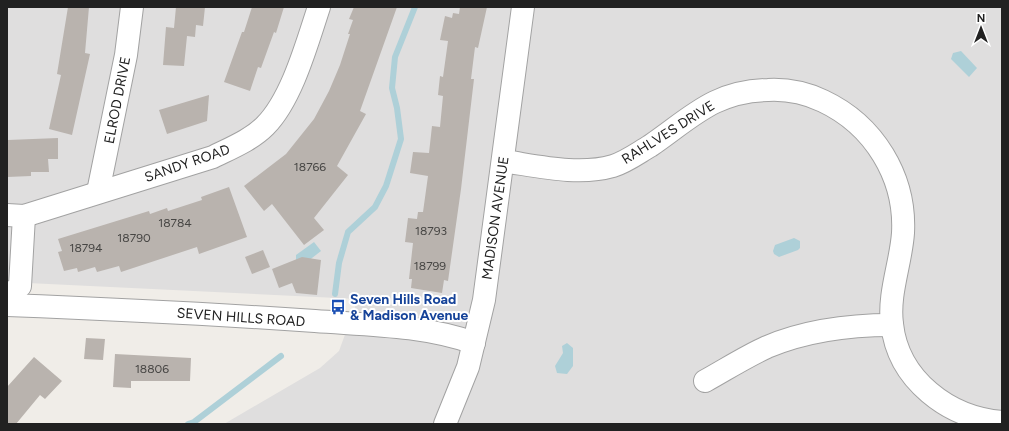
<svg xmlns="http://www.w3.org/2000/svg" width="1009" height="431" font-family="Figtree,sans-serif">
  <rect width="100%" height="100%" fill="#f0ede8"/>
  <path fill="#dfdede" d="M7,7H1002V424H224L320,368L339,351L358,299L7,282Z"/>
  <g fill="#aed0d8">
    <path d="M961,51L977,68L969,77L951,59L953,53Z"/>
    <path d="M794,238L800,241V248L798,250L779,257L774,254L773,251L775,245Z"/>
    <path d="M314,242L321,251L303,265L296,263V255Z"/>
    <path d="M567,343L573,348V366L567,374L557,373L555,366L563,353L562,346Z"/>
  </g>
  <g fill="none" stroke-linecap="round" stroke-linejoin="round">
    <g stroke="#aed0d8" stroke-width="6">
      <path d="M335,294L339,263L348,232L375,207L386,186L401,139L397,108L392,88L395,57L415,7"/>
      <path d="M188,424L194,422L281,356"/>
    </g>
  </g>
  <g fill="#b9b3ae">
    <path d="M68,7H89L85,53L90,54L72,135L49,129L61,75L57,74Z"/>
    <path d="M176,7H205L203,26L196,25L195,37L187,36L184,66L163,65L166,27L174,28Z"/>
    <path d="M252,7H284L276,33L274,32L261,68L258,67L250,91L224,82L242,32H244Z"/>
    <path d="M354,7H397L360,111L366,114L337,166L348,175L314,218L324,230L304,245L272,204L264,211L244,186L286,154L314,119L329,91L340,65L350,34H348L353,20L349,19Z"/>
    <path d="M460,7H487L478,48L475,47L471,79H474L461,189L448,281L444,280L442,293L411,288L412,279H409L413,243L405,242L408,218L417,219L418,212H423L428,176L410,173L413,152L429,153L432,126L440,127L443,96L438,95L440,76L443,77L448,41L440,40L445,16L452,18L453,13L459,14Z"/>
    <path d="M209,95L207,121L167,134L159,110Z"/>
    <path d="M58,138V159H48L49,172H31V176L7,177L8,140Z"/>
    <path d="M229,187L247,237L199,254L197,247L121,272L119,266L97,272L95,267L78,272L77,268L64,271L58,252L62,251L58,239L149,211L150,214L167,208L168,211L202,200L201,197Z"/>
    <path d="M263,250L270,267L252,274L245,257Z"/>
    <path d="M302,257L321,260L317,295L296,293L292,283L279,288L272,269Z"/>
    <path d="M86,338L105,339L103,360L84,359Z"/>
    <path d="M115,354L191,358L190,381H131V388L113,387Z"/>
    <path d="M34,357L62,381L45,399L40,395L16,424H7V387Z"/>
  </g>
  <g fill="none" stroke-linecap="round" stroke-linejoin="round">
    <g stroke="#a2a2a2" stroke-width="24">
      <g id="minor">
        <path d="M503,161C538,166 578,176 613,166C626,162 638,153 650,146C691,118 714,91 768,90C787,89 806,93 823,101C874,125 906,177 903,233C901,263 888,294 892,324C898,380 949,418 1002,422"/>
        <path d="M98,192L126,55L132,7"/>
        <path d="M7,215L24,216L213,157C231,148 251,140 265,126C292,99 307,43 319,7"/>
        <path d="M7,297L20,286L24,216"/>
        <path d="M7,305C110,309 213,314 315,321C368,325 423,325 474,343"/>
        <path d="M705,381C725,370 745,357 767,347C807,330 848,325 892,325"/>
        <path d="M445,424L468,367L484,300L523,7"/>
      </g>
    </g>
    <use href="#minor" stroke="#fff" stroke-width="22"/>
  </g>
  <defs>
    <g id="bus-bare" transform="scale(1.2)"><path d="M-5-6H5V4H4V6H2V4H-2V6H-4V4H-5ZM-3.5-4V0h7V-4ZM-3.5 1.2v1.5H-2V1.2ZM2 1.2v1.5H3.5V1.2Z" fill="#1a4fb4" stroke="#fff" stroke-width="2.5" paint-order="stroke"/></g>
  </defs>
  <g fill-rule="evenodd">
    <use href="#bus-bare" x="338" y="307"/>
  </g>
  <g text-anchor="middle" stroke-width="4" stroke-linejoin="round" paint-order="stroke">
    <g font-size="12" fill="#474644">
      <text x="310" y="171">18766</text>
      <text x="175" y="227">18784</text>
      <text x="431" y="235">18793</text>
      <text x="134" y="242">18790</text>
      <text x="86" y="252">18794</text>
      <text x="430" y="270">18799</text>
      <text x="152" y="373">18806</text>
    </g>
    <g font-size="14" fill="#212121" stroke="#fff">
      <text transform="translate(117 100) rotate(-79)" y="5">ELROD DRIVE</text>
      <text transform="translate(668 132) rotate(-32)" y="5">RAHLVES DRIVE</text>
      <text transform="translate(187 163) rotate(-19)" y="5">SANDY ROAD</text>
      <text transform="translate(495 218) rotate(-82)" y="5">MADISON AVENUE</text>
      <text transform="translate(241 317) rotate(4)" y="5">SEVEN HILLS ROAD</text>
    </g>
    <g font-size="14" font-weight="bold" fill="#164399" stroke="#fff" text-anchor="start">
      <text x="350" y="304">Seven Hills Road<tspan x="350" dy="16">&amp; Madison Avenue</tspan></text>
    </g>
  </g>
  <rect width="1009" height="431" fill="none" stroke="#212121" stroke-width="16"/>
  <g transform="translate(981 28)" stroke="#ffffff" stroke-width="3" paint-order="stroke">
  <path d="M0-3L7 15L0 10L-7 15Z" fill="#212121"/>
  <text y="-6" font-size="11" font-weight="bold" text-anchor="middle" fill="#212121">N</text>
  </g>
</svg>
